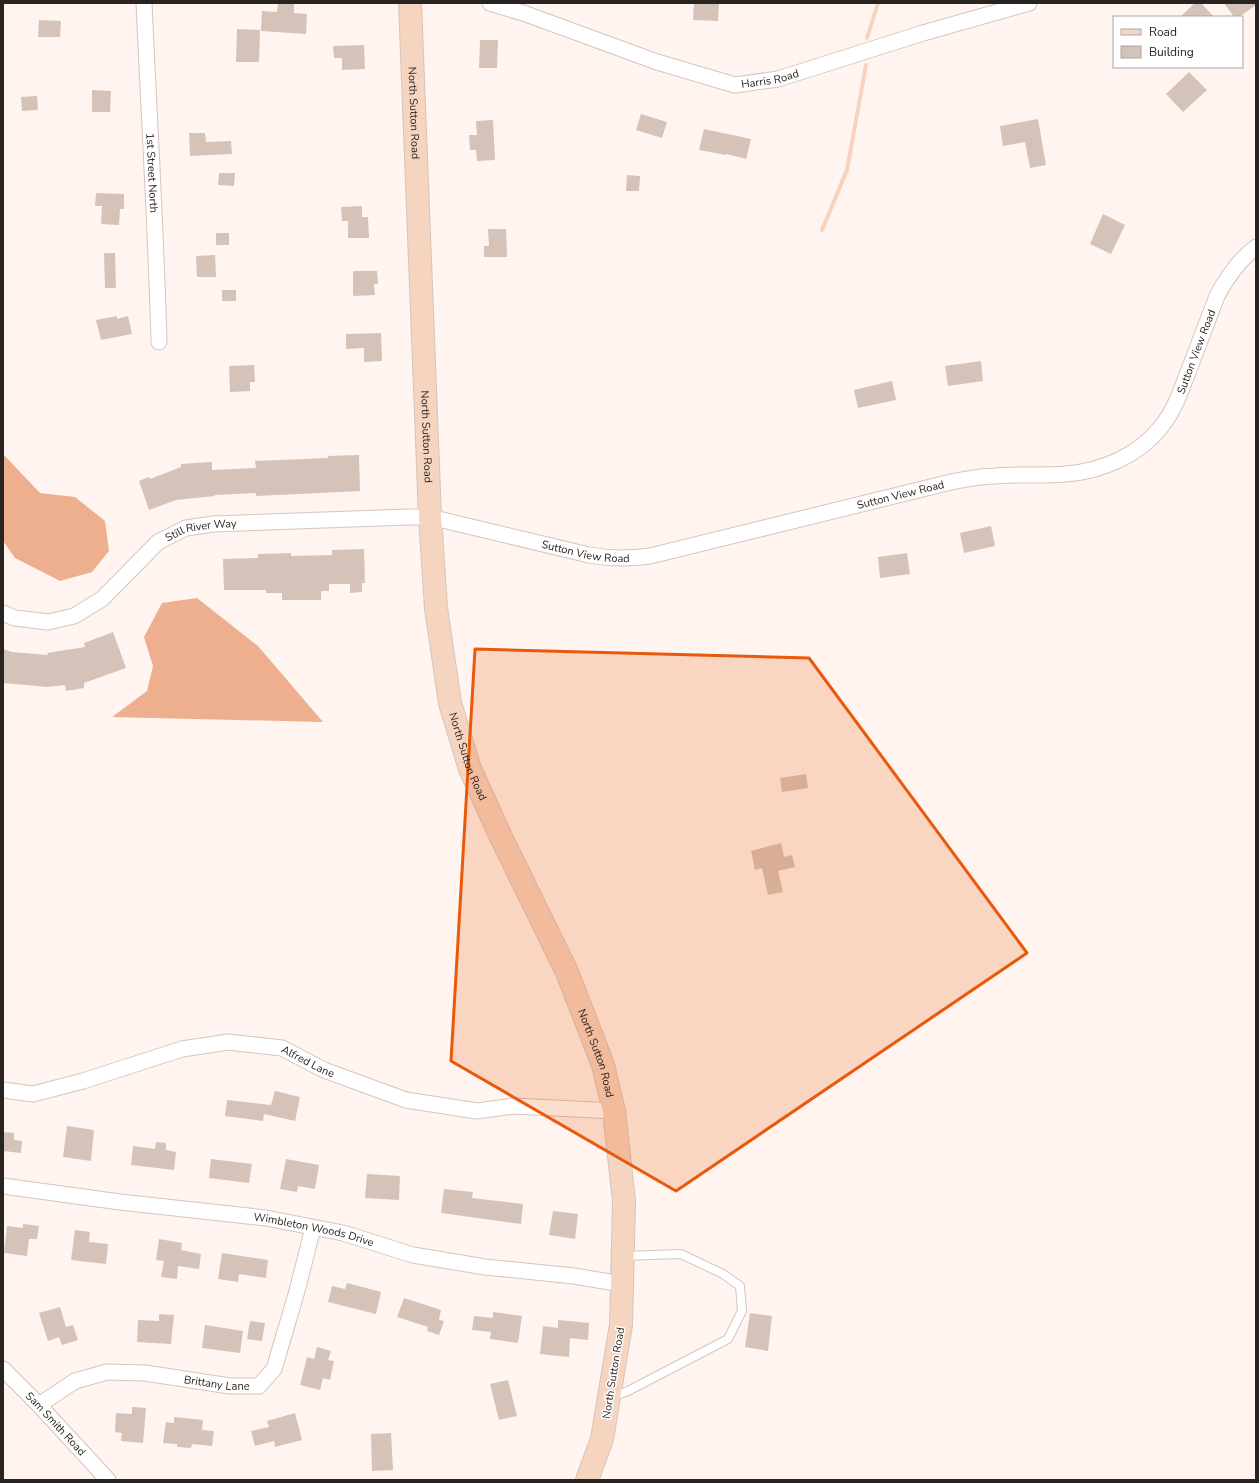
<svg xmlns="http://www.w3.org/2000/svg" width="1259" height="1483" font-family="'Nunito Sans',sans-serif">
  <rect width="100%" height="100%" fill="#fff4ef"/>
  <g fill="#eeaf8f">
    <path d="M3,454L40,493L75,497L105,521L109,551L92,572L60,581L15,558L3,541Z"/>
    <path d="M197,598L258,646L323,722L112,717L147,691L153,666L144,637L162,603Z"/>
  </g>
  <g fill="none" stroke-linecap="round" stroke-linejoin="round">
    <g stroke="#f9d2be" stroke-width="4">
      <path d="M867,38L878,3"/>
      <path d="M822,230L847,170L866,65"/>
    </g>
  </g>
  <g fill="#d5c3ba">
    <path d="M278,3H294V13L307,14L306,34L261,31L262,11L277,12Z"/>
    <path d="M694,3H719L718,21L693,20Z"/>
    <path d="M1195,3H1201L1214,17H1180Z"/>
    <path d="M1224,3H1256V5L1239,17H1234Z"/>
    <path d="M39,20L61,21L60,37H38Z"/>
    <path d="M237,29L260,30L259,62H236Z"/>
    <path d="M480,40H498L497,68H479Z"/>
    <path d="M364,45L365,69L342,70V58H334L333,46Z"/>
    <path d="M1189,72L1207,90L1183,112L1166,94Z"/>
    <path d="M92,90L111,91L110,112H92Z"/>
    <path d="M37,96L38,110L22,111L21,97Z"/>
    <path d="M641,114L667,122L662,138L636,130Z"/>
    <path d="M1038,119L1046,165L1030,168L1025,142L1003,146L1000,126Z"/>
    <path d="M493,120L495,160L477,161L476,150H470L469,135H477L476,121Z"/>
    <path d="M704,129L751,139L746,159L727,154L726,155L699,150Z"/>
    <path d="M189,133H205L206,142L231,141L232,154L190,156Z"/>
    <path d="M219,173H235L234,186L218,185Z"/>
    <path d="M627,175L640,176L639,191H626Z"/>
    <path d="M96,193L124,194V209H120L119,225L101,224L102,206H95Z"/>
    <path d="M362,206V217H368L369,238H348V221H342L341,207Z"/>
    <path d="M1103,214L1125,225L1111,254L1090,244Z"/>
    <path d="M488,229H506L507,257H484V246H489Z"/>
    <rect x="216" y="233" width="13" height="12"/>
    <path d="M104,253H115L116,288H105Z"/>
    <path d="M215,255L216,277H197L196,256Z"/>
    <path d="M353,271H377L378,284H374L375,295L353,296Z"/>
    <rect x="222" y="290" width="14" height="11"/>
    <path d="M117,316V319L128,316L132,334L101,340L96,320Z"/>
    <path d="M381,333L382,361L364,362V348L346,349V334Z"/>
    <path d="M981,361L983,381L948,386L945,366Z"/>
    <path d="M254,365L255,382H250V391L230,392L229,366Z"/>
    <path d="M892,381L896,400L858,408L854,390Z"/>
    <path d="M359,455L360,491L256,496V493L214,495L215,496L176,500L149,510L139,481L149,477L150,479L181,467V464L212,462V470L256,468L255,461L328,458V456Z"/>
    <path d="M991,526L995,546L964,553L960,533Z"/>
    <path d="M364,549L365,583H362V592L350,593V584H329V591H321V600H282V593H266V590H224L223,559L258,558V554L291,553V556L332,555V550Z"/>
    <path d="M907,553L910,574L880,578L878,557Z"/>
    <path d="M113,632L126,668L84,683V688L66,691L65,685L48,687L3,683V649L12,652L48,655L47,653L85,647L84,643Z"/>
    <path d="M806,774L808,788L782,792L780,778Z"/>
    <path d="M781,843L784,857L792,855L795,867L778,871L783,892L768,895L762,868L755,870L751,851Z"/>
    <path d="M275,1091L300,1097L295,1121L264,1114L263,1121L225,1116L227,1100L271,1105Z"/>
    <path d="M67,1126L94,1130L91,1161L63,1157Z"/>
    <path d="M3,1132L14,1133V1140L22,1141L21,1153L3,1151Z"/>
    <path d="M156,1142L166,1143V1150L176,1152L174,1170L131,1165L133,1146L155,1149Z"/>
    <path d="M211,1159L252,1164L249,1183L209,1178Z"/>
    <path d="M286,1159L319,1165L315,1189L298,1186L297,1192L280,1189Z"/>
    <path d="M367,1174L400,1176L399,1200L365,1198Z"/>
    <path d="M444,1189L473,1192L472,1198L523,1204L521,1224L441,1213Z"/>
    <path d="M553,1211L578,1214L575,1239L549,1235Z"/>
    <path d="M23,1224L39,1226L37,1239H29L27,1256L4,1253L7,1226L23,1228Z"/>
    <path d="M75,1230L90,1232L89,1242L108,1244L106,1264L71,1260Z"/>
    <path d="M159,1239L182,1243L181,1250L201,1254L199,1269L178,1266L177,1279L161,1277L164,1261L156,1260Z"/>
    <path d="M222,1253L268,1260L266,1278L239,1274L238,1282L218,1279Z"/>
    <path d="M347,1283L381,1292L376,1314L328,1302L332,1286L345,1289Z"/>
    <path d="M404,1298L441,1310L439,1320L444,1321L439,1335L427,1331L428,1327L397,1317Z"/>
    <path d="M60,1307L66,1327L73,1325L78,1340L62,1345L59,1337L48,1341L39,1313Z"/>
    <path d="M493,1312L522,1316L518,1343L490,1339L491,1332L472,1330L474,1316L493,1318Z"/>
    <path d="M750,1313L772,1316L768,1351L745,1347Z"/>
    <path d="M159,1314L174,1315L171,1344L137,1342L138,1320L159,1321Z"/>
    <path d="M558,1320L589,1323L588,1340L570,1338L569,1357L540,1354L543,1326L558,1328Z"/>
    <path d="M250,1321L265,1323L262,1341L247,1339Z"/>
    <path d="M205,1325L243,1331L240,1353L202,1348Z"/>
    <path d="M317,1347L331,1351L328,1360L334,1361L330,1380L323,1378L320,1390L300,1385L307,1357L314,1359Z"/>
    <path d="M508,1380L517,1416L499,1420L490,1384Z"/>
    <path d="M132,1407L146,1408L143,1443L121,1441L122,1433L115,1432L116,1413L132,1414Z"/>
    <path d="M295,1413L302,1440L275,1447L274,1441L255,1446L251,1431L269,1427L267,1421Z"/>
    <path d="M174,1417L203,1420L202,1430L214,1431L212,1446L192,1444L191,1448L177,1447V1444L163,1443L166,1422L174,1423Z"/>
    <path d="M391,1433L393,1470L372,1471L371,1434Z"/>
  </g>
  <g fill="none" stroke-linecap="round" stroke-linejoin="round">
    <g stroke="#d6c5bc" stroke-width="10">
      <path id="lane" d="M611,1397L628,1391L728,1339L742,1311L740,1286L723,1274L681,1254L623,1256"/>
    </g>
    <g stroke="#d6c5bc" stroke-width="17">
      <g id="street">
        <path id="s1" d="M144,3C149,116 156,229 159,342"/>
        <path id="s2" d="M490,3L526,14L657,62L735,85L778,79L923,33L1029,3"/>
        <path id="s3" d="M3,613L15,618L48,622L74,616L102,599L158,542L186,528L213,524L408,517H430L589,555C611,559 628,559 650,556L951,482C966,479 981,476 996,476C1019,474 1043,476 1066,474C1102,471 1138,456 1161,427C1175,410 1182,388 1190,367C1199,343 1208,320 1217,296C1227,277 1239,260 1256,247"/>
        <path id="s4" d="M3,1090L33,1094L83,1081L182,1049L228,1042L282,1048L324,1070L406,1100L477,1111L514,1106L614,1111"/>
        <path id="s5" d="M3,1186L120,1202L266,1218L343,1233L413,1255L485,1267L574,1276L622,1284"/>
        <path id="s6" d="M3,1369L39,1405L108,1480"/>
        <path id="s7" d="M39,1405L75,1381L107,1372L145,1373L230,1386H259L274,1369L297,1291L313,1228"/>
      </g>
    </g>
    <g stroke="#d6c5bc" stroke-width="24">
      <g id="secondary">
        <path id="s8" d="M410,3L430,517L436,608L450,703L470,769L500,835L567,972L603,1065L614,1111L624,1201L621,1325L602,1439L587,1480"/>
      </g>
    </g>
    <use href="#lane" stroke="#fff" stroke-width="8"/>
    <use href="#street" stroke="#fff" stroke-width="15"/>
    <use href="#secondary" stroke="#f5d4c0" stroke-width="22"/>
  </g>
  <path fill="#e8590c" fill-opacity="0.2" stroke="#e8590c" stroke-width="3" stroke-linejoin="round" d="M475,649L809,658L1027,953L676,1191L451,1061Z"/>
  <g text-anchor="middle" stroke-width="3" stroke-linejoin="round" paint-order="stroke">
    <g font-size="11" fill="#2a2420" stroke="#fff">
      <text dy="4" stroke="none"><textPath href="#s2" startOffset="294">Harris Road</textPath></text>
      <text dy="4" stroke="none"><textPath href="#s8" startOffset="110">North Sutton Road</textPath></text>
      <text dy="4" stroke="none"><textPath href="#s1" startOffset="170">1st Street North</textPath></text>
      <text dy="4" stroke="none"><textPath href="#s3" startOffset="1304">Sutton View Road</textPath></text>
      <text dy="4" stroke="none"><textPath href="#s8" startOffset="434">North Sutton Road</textPath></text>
      <text dy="4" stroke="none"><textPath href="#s3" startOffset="944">Sutton View Road</textPath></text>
      <text dy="4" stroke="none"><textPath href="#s3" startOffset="231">Still River Way</textPath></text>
      <text dy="4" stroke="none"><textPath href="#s3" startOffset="621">Sutton View Road</textPath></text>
      <text dy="4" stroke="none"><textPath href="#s8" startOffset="758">North Sutton Road</textPath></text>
      <text dy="4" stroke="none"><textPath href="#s8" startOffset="1082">North Sutton Road</textPath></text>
      <text dy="4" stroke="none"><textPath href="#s4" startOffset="316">Alfred Lane</textPath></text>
      <text dy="4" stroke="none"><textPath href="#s5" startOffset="314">Wimbleton Woods Drive</textPath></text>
      <text transform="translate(613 1373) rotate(-81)" y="4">North Sutton Road</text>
      <text dy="4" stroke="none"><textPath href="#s7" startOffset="187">Brittany Lane</textPath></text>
      <text dy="4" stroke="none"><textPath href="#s6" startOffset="76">Sam Smith Road</textPath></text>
    </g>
  </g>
  <rect width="1259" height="1483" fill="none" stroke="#2a2420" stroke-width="8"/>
  <rect x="1113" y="16" width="130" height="52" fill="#ffffff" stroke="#aaa7a6"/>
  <rect x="1121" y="29" width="20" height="6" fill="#f5d4c0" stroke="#aaa7a6"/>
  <text x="1149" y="36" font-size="12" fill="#2a2420">Road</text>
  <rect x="1121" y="46" width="20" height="12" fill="#d5c3ba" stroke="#aaa7a6"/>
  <text x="1149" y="56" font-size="12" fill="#2a2420">Building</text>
</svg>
